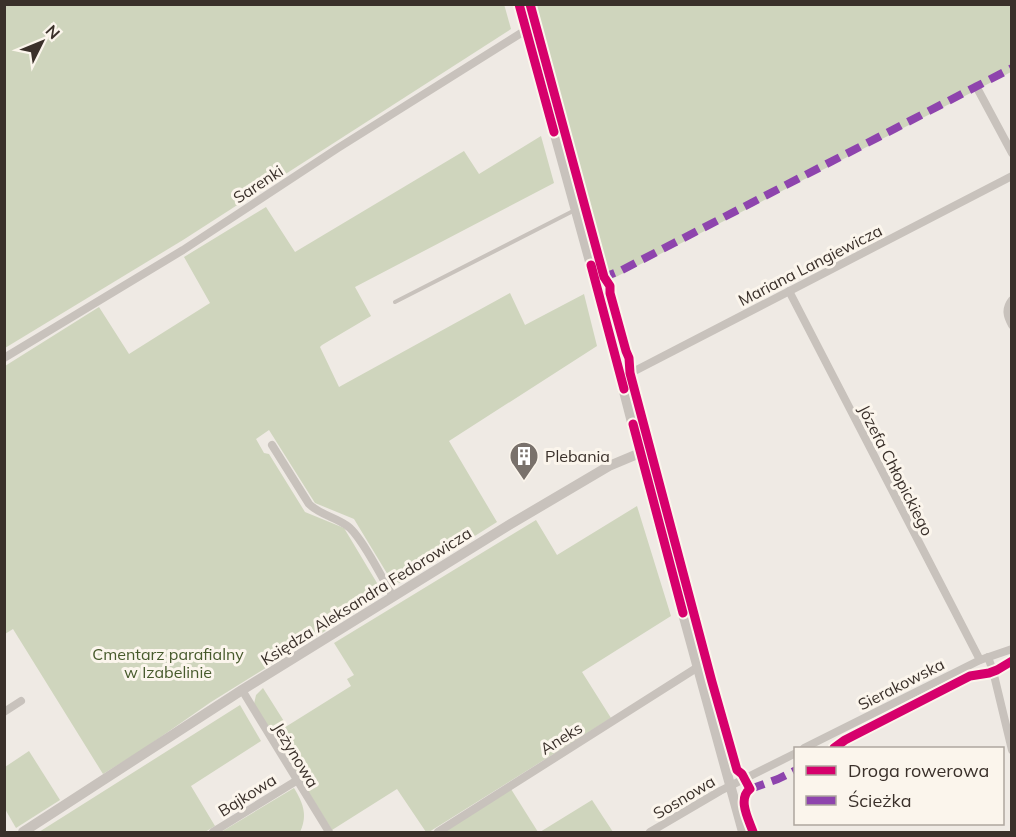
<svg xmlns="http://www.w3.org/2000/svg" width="1016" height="837" font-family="Mulish,sans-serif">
  <rect width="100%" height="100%" fill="#efeae4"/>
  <g fill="#cfd5bd">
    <path d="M5,4H504L511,29L183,240L5,348Z"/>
    <path d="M536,5H1011V72L612,279L602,261Z"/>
    <path d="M541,136L554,183L355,287L371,316L322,345L320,347L339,387L510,293L525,325L584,294L597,346L449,441L497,522L400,583L391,580L354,519L315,503L269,430L256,439L264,453L269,454L305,512L344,528L380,588V597L211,702L142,750L103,774L13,629L5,634V366L99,307L129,354L210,303L184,257L266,207L295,252L464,151L479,174Z"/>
    <path d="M637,506L671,616L582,672L611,718L429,832H426L397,789L332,830L254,704L256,695L263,688L287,726L351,686L347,679L354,675L334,643L536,520L557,555Z"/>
    <path d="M240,705L261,741L191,786L215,826L205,832H39Z"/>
    <path d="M29,751L60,800L16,828L5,809V767Z"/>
    <path d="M294,788C303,803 308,815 300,832H221Z"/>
    <path d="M511,789L538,832H444Z"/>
    <path d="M592,800L613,832H540Z"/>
  </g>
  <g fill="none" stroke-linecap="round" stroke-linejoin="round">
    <path stroke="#c8c2bc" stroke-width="4" d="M395,302L575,210"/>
    <g stroke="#c8c2bc" stroke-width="8">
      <path d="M976,86L1012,153"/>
      <path d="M789,291L980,660"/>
      <path d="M1012,300C1005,309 1007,316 1012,325"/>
      <path d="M4,358L183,250L338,148L526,30"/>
      <path d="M621,378L1012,176"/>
      <path d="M272,445L309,504C319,514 334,517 346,525C360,533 384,581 393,597"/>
      <path d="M988,657L993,671L1012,750"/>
      <path d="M242,690L329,832"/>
      <path d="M4,712L21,701"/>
      <path d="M804,748L980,660L1012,649"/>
      <path d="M213,832L296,781"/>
      <path d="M438,832L698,667"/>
      <path d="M650,832L720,791L796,753"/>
    </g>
    <g stroke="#c8c2bc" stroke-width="10">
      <path d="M519,4L597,287L657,519L743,832"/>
      <path d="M23,832L242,690L509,525L609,466L640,453"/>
    </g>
    <g stroke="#8e44ad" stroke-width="8" stroke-dasharray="15 8" stroke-linecap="butt">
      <path d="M606,280L604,277L622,270L674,243L1012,68"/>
      <path d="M750,789L778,779L796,770"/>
    </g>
    <g stroke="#fbf5ec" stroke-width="13">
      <g id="cycleway">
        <path d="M519,4L554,132"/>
        <path d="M530,4L604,277L610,286V293L626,351L629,358L630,373L712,682L737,770L742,774L750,789C737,799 749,820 753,832"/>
        <path d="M591,265L624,389"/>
        <path d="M633,424L683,613"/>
        <path d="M834,748L845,740L970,676L989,673L997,670L1012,661"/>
      </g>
    </g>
    <use href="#cycleway" stroke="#d6006c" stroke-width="9"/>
  </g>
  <defs>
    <g id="building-pin" transform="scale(1.5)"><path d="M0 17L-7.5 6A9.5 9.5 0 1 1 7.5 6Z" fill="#79716b" stroke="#fbf5ec"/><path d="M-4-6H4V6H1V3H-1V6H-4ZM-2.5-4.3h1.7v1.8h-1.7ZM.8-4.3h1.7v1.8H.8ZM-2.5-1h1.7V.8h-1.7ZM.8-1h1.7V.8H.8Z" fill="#fff"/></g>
  </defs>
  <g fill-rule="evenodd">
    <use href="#building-pin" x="524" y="456"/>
  </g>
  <g text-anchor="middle" stroke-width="6" stroke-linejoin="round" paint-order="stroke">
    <g font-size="16" fill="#3a302a" stroke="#fbf5ec">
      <text transform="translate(258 184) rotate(-33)" y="6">Sarenki</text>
      <text transform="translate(810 265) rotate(-27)" y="6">Mariana Langiewicza</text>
      <text transform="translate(896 470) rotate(63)" y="6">Józefa Chłopickiego</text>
      <text transform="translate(366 596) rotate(-32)" y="6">Księdza Aleksandra Fedorowicza</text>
      <text transform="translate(901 684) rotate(-27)" y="6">Sierakowska</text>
      <text transform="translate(561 738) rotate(-32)" y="6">Aneks</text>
      <text transform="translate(296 755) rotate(59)" y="6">Jeżynowa</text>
      <text transform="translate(247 795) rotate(-32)" y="6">Bajkowa</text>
      <text transform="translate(684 797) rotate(-31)" y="6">Sosnowa</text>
    </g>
    <g font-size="16" fill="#3a302a" stroke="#fbf5ec" text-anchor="start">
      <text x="545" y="462">Plebania</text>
    </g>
    <g font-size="16" fill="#475a2c" stroke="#fbf5ec">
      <text x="168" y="660">Cmentarz parafialny<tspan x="168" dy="18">w Izabelinie</tspan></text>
    </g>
  </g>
  <rect width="1016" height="837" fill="none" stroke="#3a302a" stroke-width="12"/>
  <rect x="794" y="747" width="210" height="78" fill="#fbf5ec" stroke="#aea69e" stroke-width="1.5"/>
  <rect x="806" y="766" width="30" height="9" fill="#d6006c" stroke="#aea69e" stroke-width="1.5"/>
  <text x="848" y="777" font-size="18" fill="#3a302a">Droga rowerowa</text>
  <rect x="806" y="796" width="30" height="9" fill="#8e44ad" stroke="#aea69e" stroke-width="1.5"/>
  <text x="848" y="807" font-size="18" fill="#3a302a">Ścieżka</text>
  <g transform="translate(42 42) rotate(47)" stroke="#fbf5ec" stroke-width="4.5" paint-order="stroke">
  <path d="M0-4.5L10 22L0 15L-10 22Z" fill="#3a302a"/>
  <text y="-9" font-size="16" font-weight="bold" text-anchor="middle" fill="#3a302a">N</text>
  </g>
</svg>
